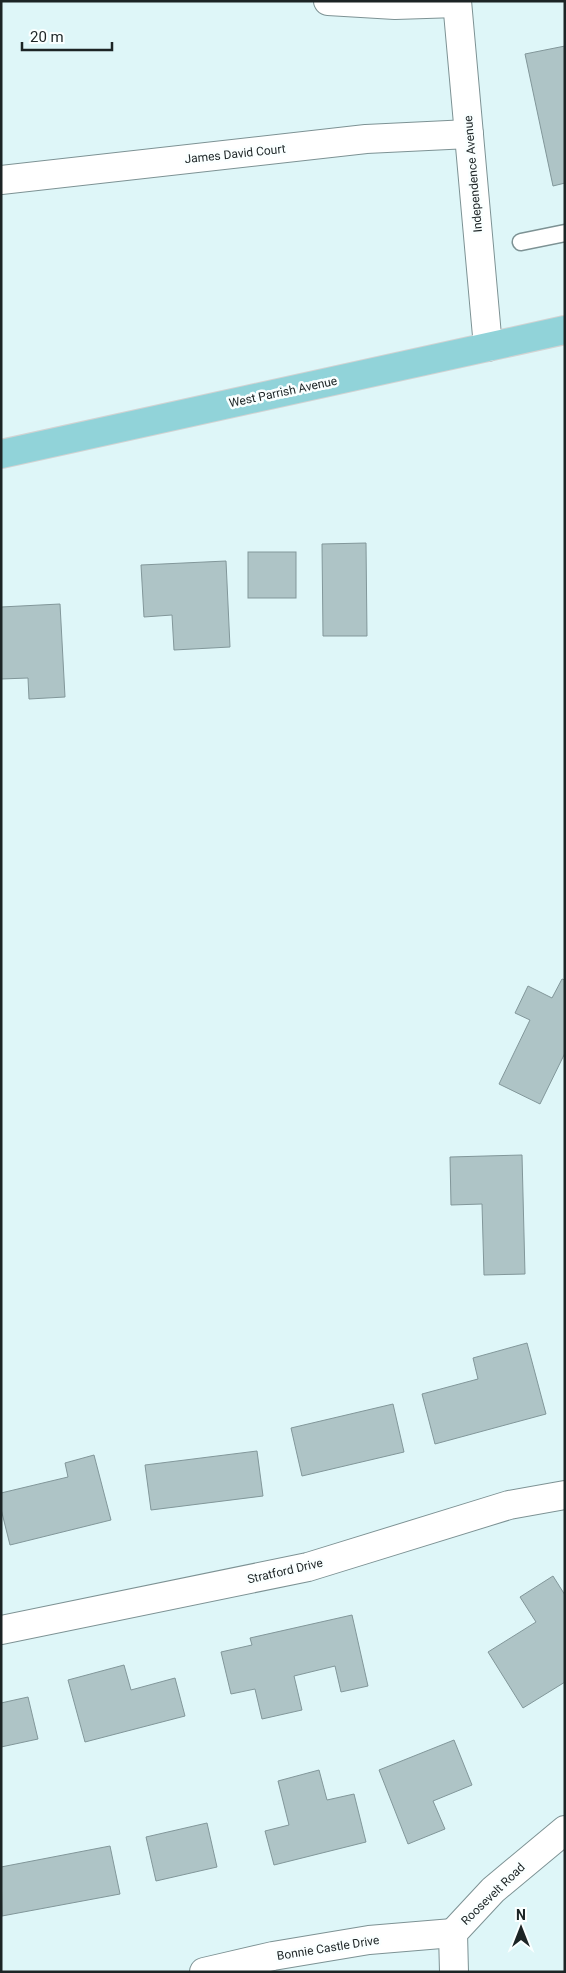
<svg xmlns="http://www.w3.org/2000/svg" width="566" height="1973" font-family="Roboto,sans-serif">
  <rect width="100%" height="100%" fill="#def6f8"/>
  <g fill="#aec4c6" stroke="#82979a">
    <path d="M565,46V183L553,186L525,54Z"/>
    <path d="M366,543L367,636H323L322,544Z"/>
    <rect x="248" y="552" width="48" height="46"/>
    <path d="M226,561L230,647L174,650L172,615L144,617L141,565Z"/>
    <path d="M60,604L65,697L29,699L28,678L1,679V607Z"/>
    <path d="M562,979L565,980V1053L540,1104L499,1084L530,1020L515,1013L528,986L552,998Z"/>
    <path d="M522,1155L525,1274L484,1275L482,1204L451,1205L450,1157Z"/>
    <path d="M527,1343L546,1414L435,1444L422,1394L478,1379L473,1358Z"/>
    <path d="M393,1404L404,1452L302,1476L291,1428Z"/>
    <path d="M257,1451L263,1496L151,1510L145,1465Z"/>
    <path d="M94,1455L111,1520L10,1545L1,1509V1493L68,1477L65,1463Z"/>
    <path d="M553,1576L565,1595V1682L523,1708L488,1652L536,1622L520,1597Z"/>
    <path d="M352,1615L368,1686L341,1692L335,1666L294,1676L302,1710L262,1719L255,1689L231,1694L221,1652L252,1645L250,1638Z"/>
    <path d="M124,1665L131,1690L175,1678L185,1716L85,1742L68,1680Z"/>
    <path d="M28,1697L38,1739L1,1747V1703Z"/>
    <path d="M454,1740L472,1785L433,1801L445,1829L408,1844L379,1770Z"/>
    <path d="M319,1770L327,1800L354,1794L366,1842L274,1865L265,1831L289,1825L278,1781Z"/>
    <path d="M207,1823L217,1867L156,1881L146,1837Z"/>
    <path d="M110,1846L120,1894L2,1916L1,1867Z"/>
  </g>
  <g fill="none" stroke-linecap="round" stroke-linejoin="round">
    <g stroke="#7d9294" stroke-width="19">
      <path id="service" d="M521,242L565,233"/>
    </g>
    <g stroke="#7d9294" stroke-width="30">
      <g id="minor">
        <path d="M328,1L395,5L457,3"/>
        <path d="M457,1L488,347"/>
        <path d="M1,180L366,139L469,134"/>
        <path d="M1,1630L308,1567L509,1505L565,1495"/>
        <path d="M204,1972L273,1956L369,1940L453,1933"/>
        <path d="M454,1972L453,1933L493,1890L565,1830"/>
      </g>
    </g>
    <g stroke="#d2d3d3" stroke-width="30">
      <path id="primary" d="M1,454L565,330"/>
    </g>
    <use href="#service" stroke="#fff" stroke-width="16"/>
    <use href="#minor" stroke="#fff" stroke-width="28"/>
    <use href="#primary" stroke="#91d3d9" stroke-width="28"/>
  </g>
  <g text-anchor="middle" stroke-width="5" stroke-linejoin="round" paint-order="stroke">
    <g font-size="12" fill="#1c2425" stroke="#faffff">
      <text transform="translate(235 154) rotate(-6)" y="4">James David Court</text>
      <text transform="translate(473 174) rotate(-95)" y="4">Independence Avenue</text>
      <text transform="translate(283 392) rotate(-12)" y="4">West Parrish Avenue</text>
      <text transform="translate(285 1571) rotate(-13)" y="4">Stratford Drive</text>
      <text transform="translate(493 1894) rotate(-44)" y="4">Roosevelt Road</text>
      <text transform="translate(328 1948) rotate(-9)" y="4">Bonnie Castle Drive</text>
    </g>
  </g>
  <rect width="566" height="1973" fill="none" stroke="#1c2425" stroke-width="5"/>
  <g transform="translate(521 1928)" stroke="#faffff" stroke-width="4" paint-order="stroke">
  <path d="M0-4L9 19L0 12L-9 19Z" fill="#1c2425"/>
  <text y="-8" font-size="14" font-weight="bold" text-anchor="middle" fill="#1c2425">N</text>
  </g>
  <path d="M22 42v8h90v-8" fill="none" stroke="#1c2425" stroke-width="2.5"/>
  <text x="30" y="42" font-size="15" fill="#1c2425" stroke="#faffff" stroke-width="4" paint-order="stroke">20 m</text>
</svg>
